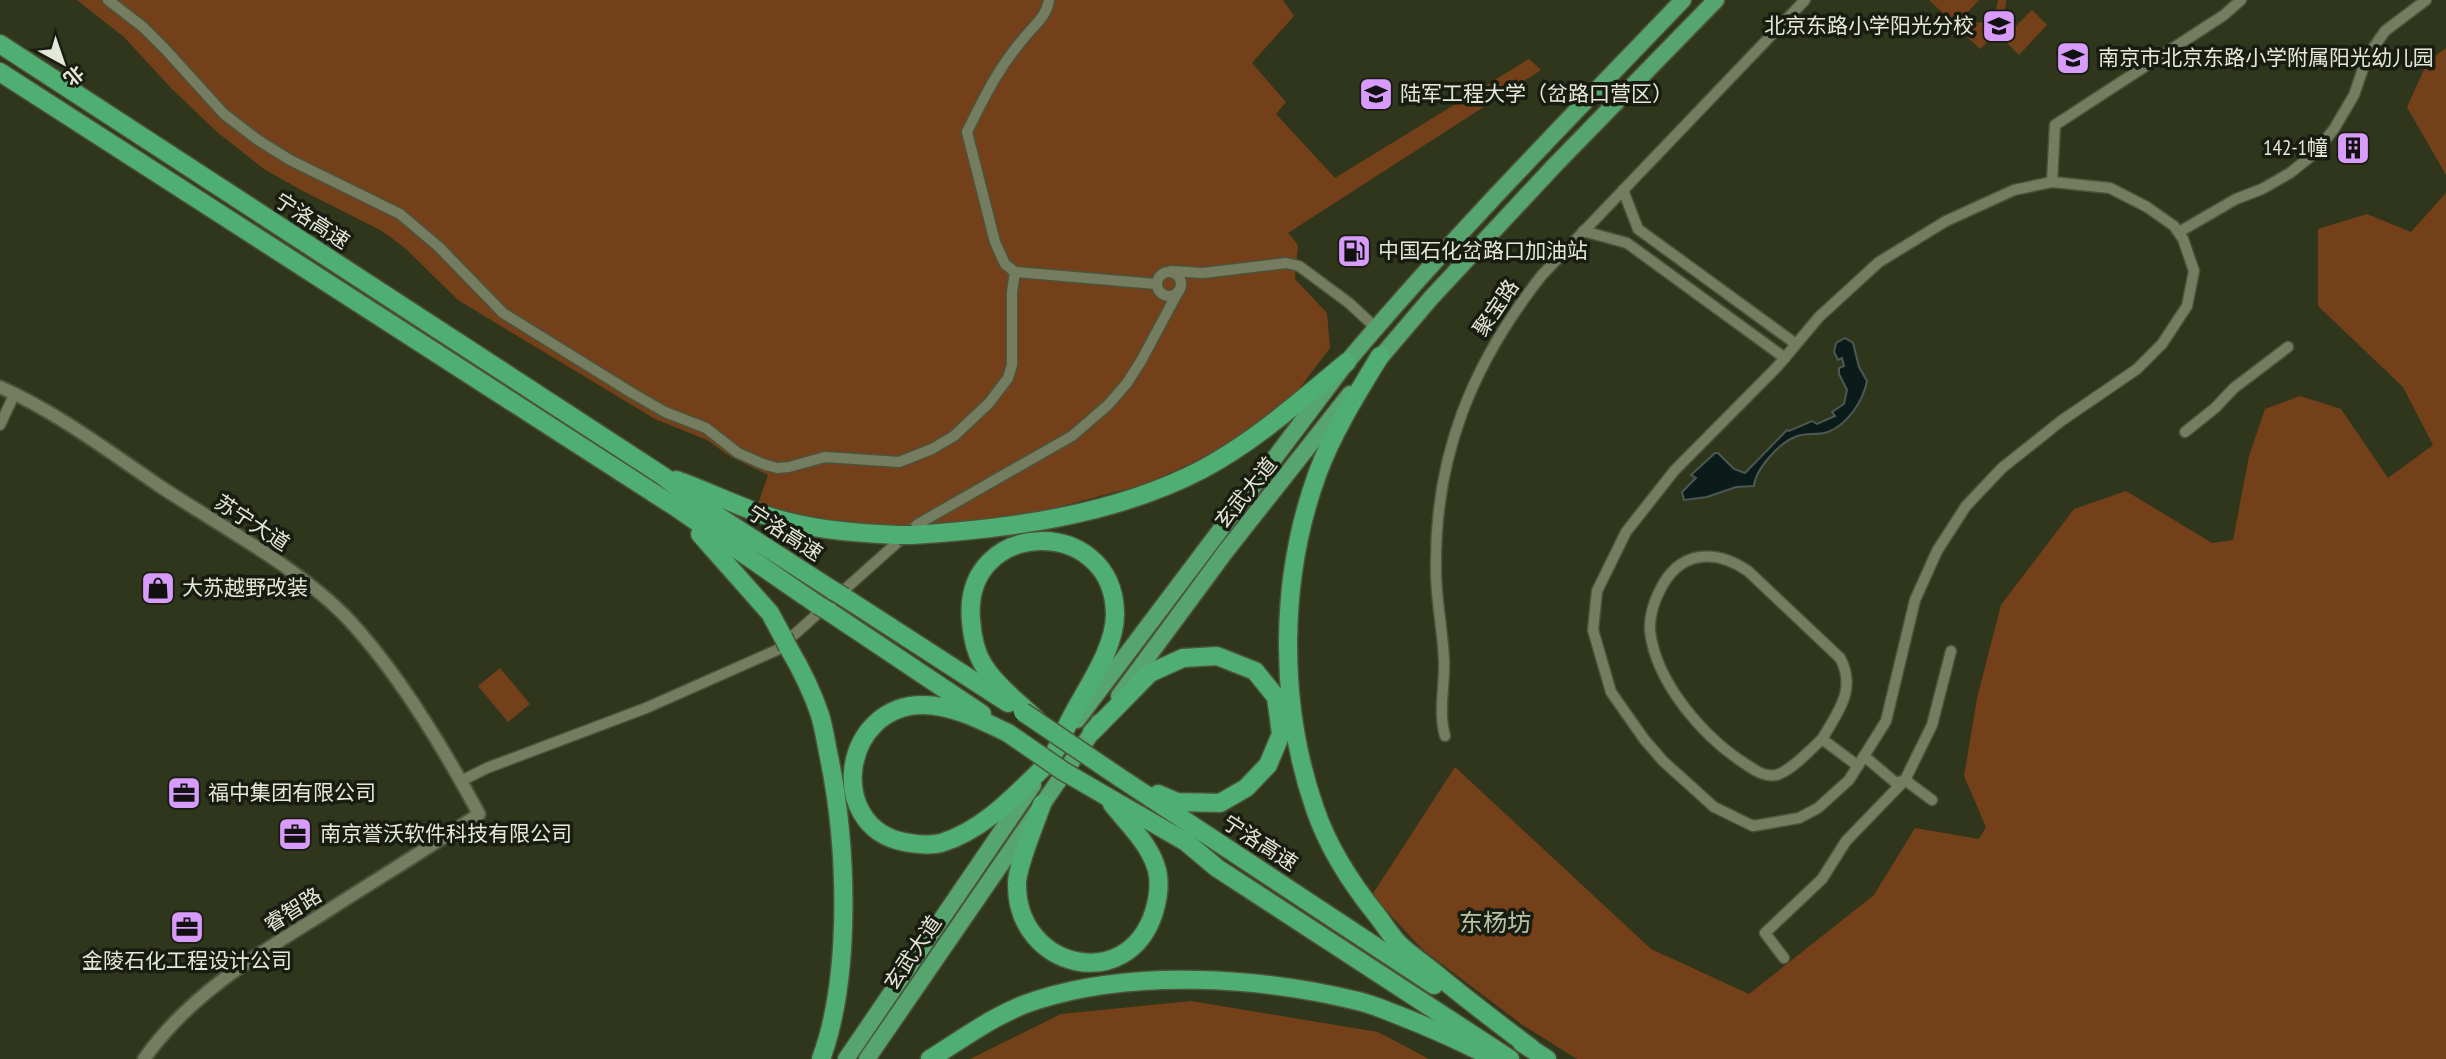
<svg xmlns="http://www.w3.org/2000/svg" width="2446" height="1059" font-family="'PT Sans Narrow','Noto Sans SC',sans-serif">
  <rect width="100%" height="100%" fill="#30361c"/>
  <g fill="#74401a">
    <path d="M77,0H1283L1294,16L1252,63L1286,102L1276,114L1335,178L1529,59L1541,70L1288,233L1298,245L1295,279L1327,313L1330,348L1293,397L1226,447L1146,484L1005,521L887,529L757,507L768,475L731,457L707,440L655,419L458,300L405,248L382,231L301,190L264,169L217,132L171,88L124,37Z"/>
    <path d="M1929,0H1979L1963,17L1977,23C1990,21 1997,13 1998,0H2006C2006,17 1996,26 1984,37L1988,41L1980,49Z"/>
    <path d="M2032,10L2047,25L2019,55L2003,39Z"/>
    <path d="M2446,48V175L2407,107L2428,61Z"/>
    <path d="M2446,193V1059H1577L1524,1026L1422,949L1372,895L1455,767L1651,949L1749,994L1874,895L1915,828L1979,839L1986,827L1964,776L1977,698L2001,605L2074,509L2126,491L2212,543L2233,540L2249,456L2265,409L2300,396L2341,409L2388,478L2433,445L2403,387L2318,306V229L2367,214L2411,232Z"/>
    <path d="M500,668L530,704L508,722L478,686Z"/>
    <path d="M1191,1001L1378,1032L1429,1059H970L1061,1014Z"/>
  </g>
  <path fill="#0b1b1a" stroke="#4c5853" stroke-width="2" d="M1845,338L1853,343L1859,367L1867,381C1863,401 1848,424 1828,432C1817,436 1805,432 1795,437C1779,443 1755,470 1754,486L1736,487L1707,497L1684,500L1682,492L1696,478L1691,475L1715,453H1718L1734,469L1745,473L1787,430L1789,431L1812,421L1817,424L1835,416L1832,412L1844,404L1847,390L1839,374V368L1844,366L1842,358L1838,360L1834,352L1836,343Z"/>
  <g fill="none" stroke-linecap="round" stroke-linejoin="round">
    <g stroke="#4d533b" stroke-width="13">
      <g id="minor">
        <path d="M108,0L143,27L165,49L224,114L258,140L290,160L400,214L439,247L503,313L632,393L665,412L706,428L738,453L763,464L777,468L789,467L825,457L899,462L932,449L954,436L989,403L1008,378L1012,365V292L1015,272"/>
        <path d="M1049,0C1047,14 1038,22 1029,32C1000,65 986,93 967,132L995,242L1005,264L1015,272L1156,284"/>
        <path d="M2052,182L2110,188L2147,207L2174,226L2183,239L2194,271L2187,306L2162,344L2137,369L2061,421L2002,468L1966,506L1937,551L1915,600L1886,721L1849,780L1818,808L1799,818L1753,826L1714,807L1663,761L1644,739L1611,692L1593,630L1597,591L1626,532L1674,471L1777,367L1819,317L1879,262L1946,221L2014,190Z"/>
        <path d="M2052,182L2055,125L2224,15L2241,0"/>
        <path d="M1623,190L1638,229L1796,344"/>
        <path d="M1583,231L1627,243L1785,358"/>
        <path d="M2179,232L2236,199L2262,189L2290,173L2315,153L2334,129L2354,95L2367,57L2385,31L2426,0"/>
        <path d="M1171,271L1203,273L1286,263L1299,266L1349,303L1376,328"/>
        <circle cx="1169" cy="284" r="12"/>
        <path d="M0,425L15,393"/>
        <path d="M2185,432L2215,408L2234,388L2288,347"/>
        <path d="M1445,736C1438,711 1445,686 1444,661C1443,631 1436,601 1436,571C1434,456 1472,364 1542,275L1805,0"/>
        <path d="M1822,739C1811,749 1790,772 1776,775C1765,777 1756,771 1747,765C1704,738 1656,683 1650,631C1649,617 1654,601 1660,590C1679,551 1714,548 1748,571L1840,658C1857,689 1838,712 1822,739L1858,766"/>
        <path d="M1864,756L1896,783L1905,780L1932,800"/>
        <path d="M461,781L487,768L646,708L777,650L918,524L1072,436L1108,405L1127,383L1141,361L1178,292"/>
        <path d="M1784,958L1765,933L1822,879L1846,841L1905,780L1932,725L1951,651"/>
      </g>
    </g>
    <g stroke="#4d533b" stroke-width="16">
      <path id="tertiary" d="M0,387C56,412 107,450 158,485C218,525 300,568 349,620C400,675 444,749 479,814C427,849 374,881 321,915C256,955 189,995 144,1059"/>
    </g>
    <g stroke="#4d533b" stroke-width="19">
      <g id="trunk">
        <path d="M1373,366L1431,298L1555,165L1716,0"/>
        <path d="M1119,696L1226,551L1350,394"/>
        <path d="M1077,720L1347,362C1453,236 1569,119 1683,0"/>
        <path d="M846,1059L1033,785"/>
        <path d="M867,1059L1099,722"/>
      </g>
    </g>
    <g stroke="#4d533b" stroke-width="21">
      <g id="motorway">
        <path d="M0,44L663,476L702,506L834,591"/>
        <path d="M0,72L677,508L818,605"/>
        <path d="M1380,356C1357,394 1334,430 1318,472C1279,578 1278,703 1315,809C1328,847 1351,883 1376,914C1383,923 1390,934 1398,943C1409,954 1423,963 1435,973C1466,999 1499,1024 1531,1048"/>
        <path d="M676,480C704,490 729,502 756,512C802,529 851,533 899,535"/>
        <path d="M700,534L770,613L783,637"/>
        <path d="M912,535C1009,529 1114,515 1201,470C1254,442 1301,400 1347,362"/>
        <path d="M844,597L1008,703"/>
        <path d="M828,611L982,714"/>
        <path d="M788,647C801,669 812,691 820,715C824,728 826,743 829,757C847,844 852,975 821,1059"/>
        <path d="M1036,719C1019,703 997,686 984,666C975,652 972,635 971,620C962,518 1113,514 1115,613C1116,647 1087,687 1072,716C1066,727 1061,739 1056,750"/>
        <path d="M1092,732L1150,673L1183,658L1217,656L1255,671L1276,697L1281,734L1268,765L1246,788L1220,803L1177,802L1158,794"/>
        <path d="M1008,733C983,721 952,705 923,705C842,705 825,826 904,842C915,844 929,846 941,843C984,830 1015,795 1047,764"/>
        <path d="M1119,777L1434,985"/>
        <path d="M1106,796L1186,842L1217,868L1510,1059"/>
        <path d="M1042,804C1036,822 1016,868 1017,885C1017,969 1128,995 1154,912C1158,899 1160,883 1157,870C1150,844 1128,824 1112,804"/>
        <path d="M1522,1043L1547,1059"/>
        <path d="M930,1059C964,1038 998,1012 1037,1000C1134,969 1260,977 1358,1001C1371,1004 1385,1010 1398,1015C1431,1028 1463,1042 1495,1059"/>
      </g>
    </g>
    <use href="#minor" stroke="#757d60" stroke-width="10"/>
    <use href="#tertiary" stroke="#757d60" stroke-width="12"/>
    <use href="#trunk" stroke="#56a56f" stroke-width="16"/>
    <use href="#motorway" stroke="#4faf73" stroke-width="18"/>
    <g stroke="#4d533b" stroke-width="21" stroke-linecap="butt">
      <g id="motorway-bridge">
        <path d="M899,535H912"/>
        <path d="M834,591L844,597"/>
        <path d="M818,605L828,611"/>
        <path d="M783,637L788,647"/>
        <path d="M1023,712L1119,777"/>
        <path d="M1008,733L1063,771L1106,796"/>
      </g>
    </g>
    <use href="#motorway-bridge" stroke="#4faf73" stroke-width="18"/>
  </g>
  <defs>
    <g id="school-square" transform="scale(1.75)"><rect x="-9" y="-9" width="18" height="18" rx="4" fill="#d79bf9" stroke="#191c11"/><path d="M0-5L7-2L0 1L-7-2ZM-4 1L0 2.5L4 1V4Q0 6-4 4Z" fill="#111"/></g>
    <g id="university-square" transform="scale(1.75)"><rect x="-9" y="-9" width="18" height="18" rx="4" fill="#d79bf9" stroke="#191c11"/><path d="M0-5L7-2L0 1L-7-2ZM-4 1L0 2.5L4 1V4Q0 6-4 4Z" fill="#111"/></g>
    <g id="building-square" transform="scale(1.75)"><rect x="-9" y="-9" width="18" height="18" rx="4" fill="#d79bf9" stroke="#191c11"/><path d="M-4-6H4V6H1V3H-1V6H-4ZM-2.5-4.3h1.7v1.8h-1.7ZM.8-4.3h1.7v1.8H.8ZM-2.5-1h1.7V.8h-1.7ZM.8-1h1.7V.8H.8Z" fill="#111"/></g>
    <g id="fuel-square" transform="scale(1.75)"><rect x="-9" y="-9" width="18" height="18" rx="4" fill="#d79bf9" stroke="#191c11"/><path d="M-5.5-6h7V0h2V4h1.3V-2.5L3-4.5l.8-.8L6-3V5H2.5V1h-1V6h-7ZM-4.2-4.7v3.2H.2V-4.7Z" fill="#111"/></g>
    <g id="shop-square" transform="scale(1.75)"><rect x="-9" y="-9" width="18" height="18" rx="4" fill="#d79bf9" stroke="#191c11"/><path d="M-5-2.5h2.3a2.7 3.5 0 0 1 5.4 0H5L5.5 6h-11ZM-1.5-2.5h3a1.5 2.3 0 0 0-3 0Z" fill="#111"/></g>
    <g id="office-square" transform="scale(1.75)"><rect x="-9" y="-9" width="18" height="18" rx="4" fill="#d79bf9" stroke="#191c11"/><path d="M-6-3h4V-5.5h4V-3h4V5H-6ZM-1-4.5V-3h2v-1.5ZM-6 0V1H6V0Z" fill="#111"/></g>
  </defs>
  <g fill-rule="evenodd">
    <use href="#school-square" x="1999" y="26"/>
    <use href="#school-square" x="2073" y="58"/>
    <use href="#university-square" x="1376" y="94"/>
    <use href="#building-square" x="2353" y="148"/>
    <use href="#fuel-square" x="1354" y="251"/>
    <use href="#shop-square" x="158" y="588"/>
    <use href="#office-square" x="184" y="793"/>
    <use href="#office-square" x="295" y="834"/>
    <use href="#office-square" x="187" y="927"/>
  </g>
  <g text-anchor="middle" stroke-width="7" stroke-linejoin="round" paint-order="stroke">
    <g font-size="21" fill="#e4e8d8" stroke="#191c11" text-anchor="start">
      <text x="1974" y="33" text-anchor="end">北京东路小学阳光分校</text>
      <text x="2098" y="65">南京市北京东路小学附属阳光幼儿园</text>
      <text x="1400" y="101">陆军工程大学（岔路口营区）</text>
      <text x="2328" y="155" text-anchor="end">142-1幢</text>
      <text x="1378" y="258">中国石化岔路口加油站</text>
      <text x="182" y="595">大苏越野改装</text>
      <text x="208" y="800">福中集团有限公司</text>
      <text x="320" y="841">南京誉沃软件科技有限公司</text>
      <text x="187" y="968" text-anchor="middle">金陵石化工程设计公司</text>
    </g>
    <g font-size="21" fill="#e4e8d8" stroke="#191c11">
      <text transform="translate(312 221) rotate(33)" y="7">宁洛高速</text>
      <text transform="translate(1496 308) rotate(-56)" y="7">聚宝路</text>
      <text transform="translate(1246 493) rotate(-51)" y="7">玄武大道</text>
      <text transform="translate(252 523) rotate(33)" y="7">苏宁大道</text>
      <text transform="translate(785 533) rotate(33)" y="7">宁洛高速</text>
      <text transform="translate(1260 843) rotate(33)" y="7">宁洛高速</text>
      <text transform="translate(293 910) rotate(-32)" y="7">睿智路</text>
      <text transform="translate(913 953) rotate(-56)" y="7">玄武大道</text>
    </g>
    <g font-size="24" fill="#bac3a3" stroke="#191c11">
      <text x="1495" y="931">东杨坊</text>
    </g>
  </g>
  <g transform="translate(63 63) rotate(140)" stroke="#191c11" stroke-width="5" paint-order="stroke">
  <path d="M0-5L12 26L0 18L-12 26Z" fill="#e4e8d8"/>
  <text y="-10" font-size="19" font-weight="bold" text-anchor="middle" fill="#e4e8d8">北</text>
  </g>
</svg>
